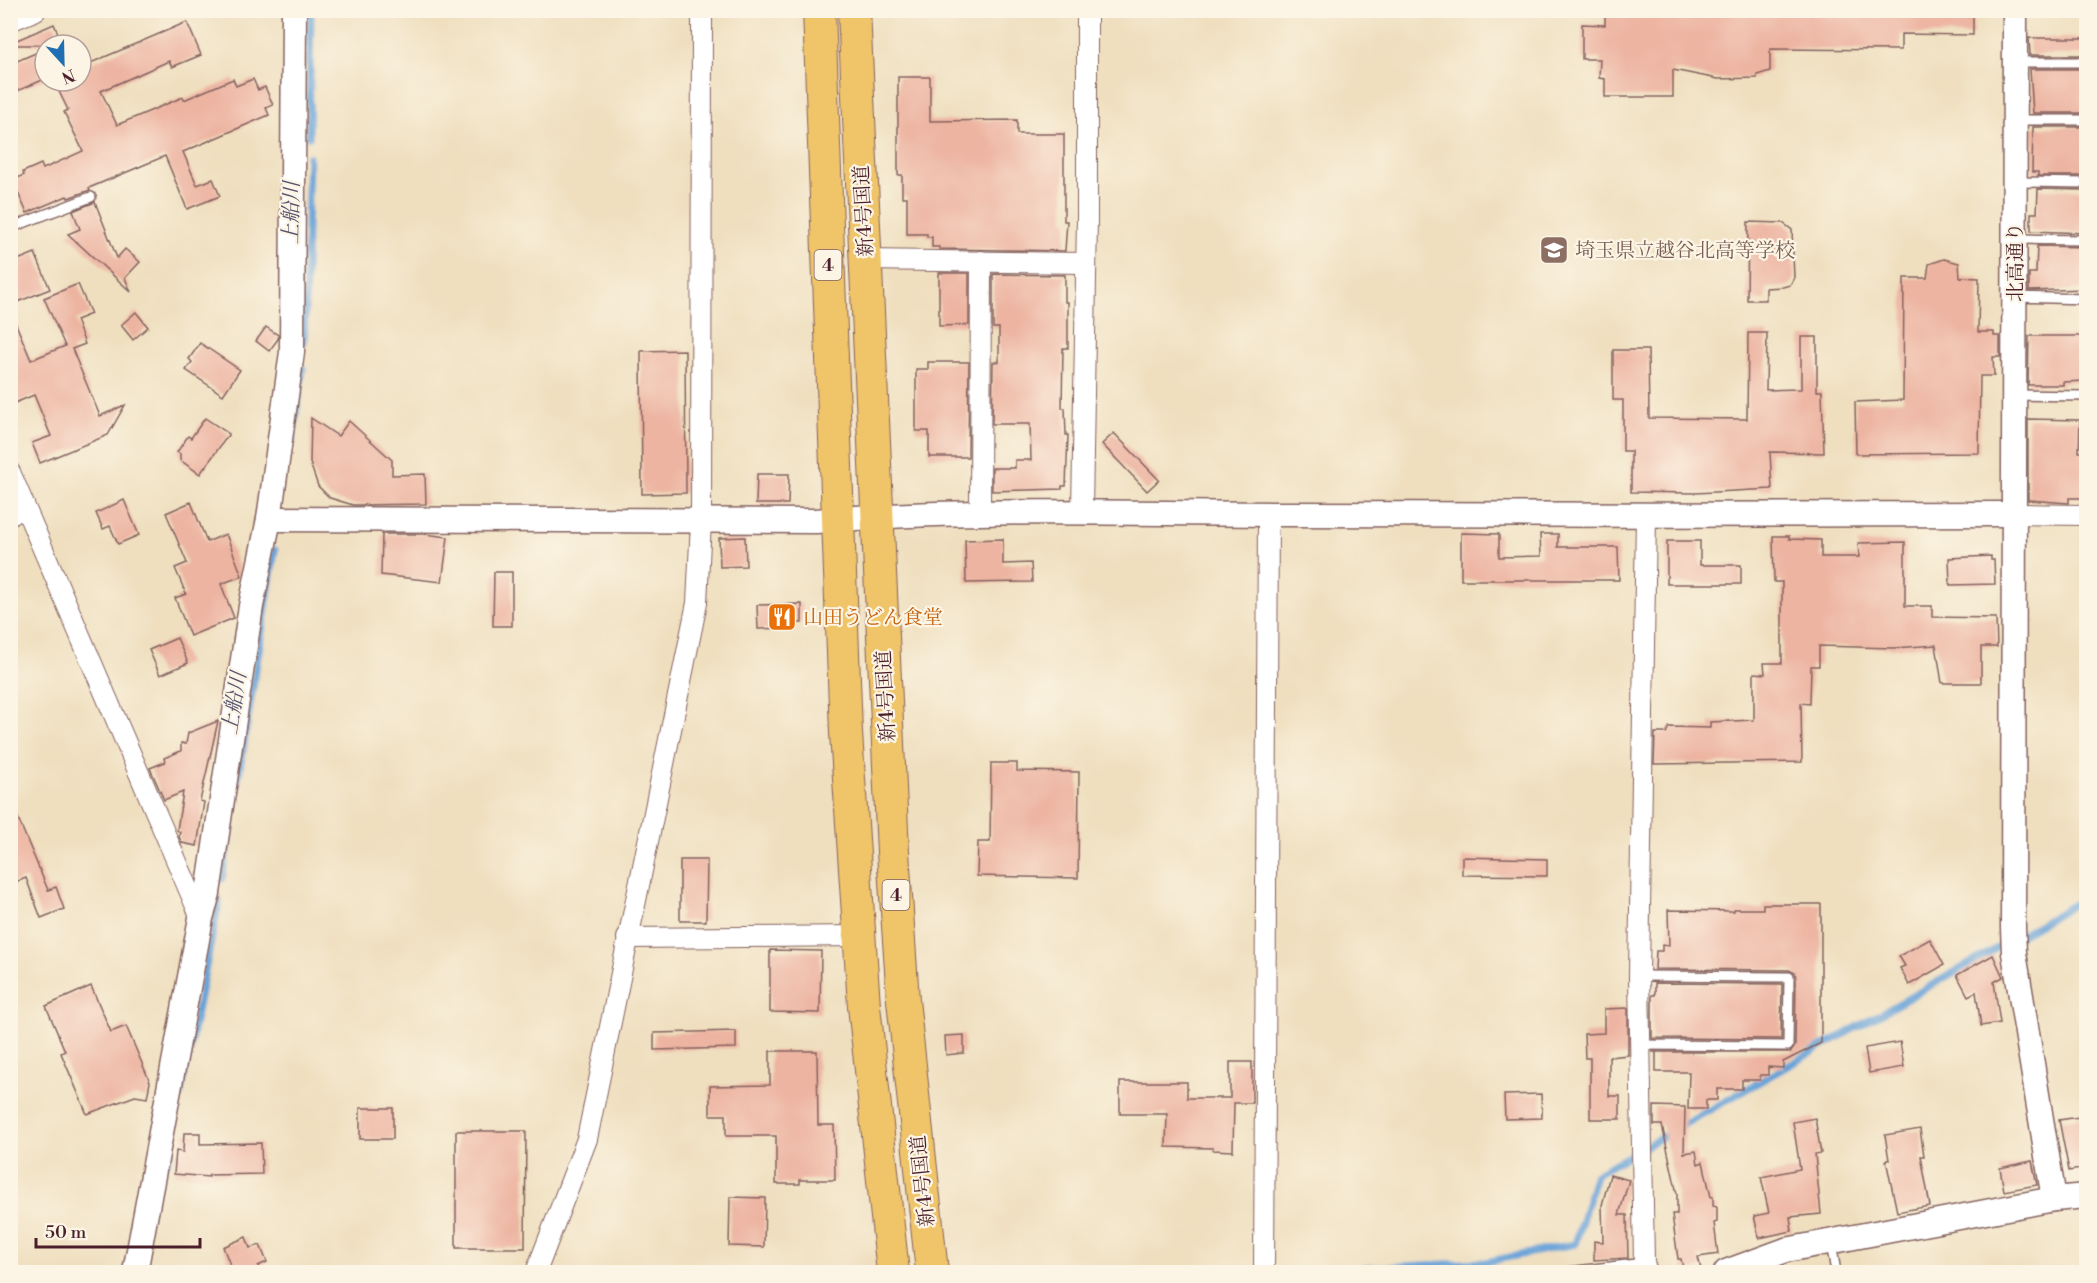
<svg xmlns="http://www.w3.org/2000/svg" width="2097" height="1283" font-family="'Libre Bodoni','Noto Serif JP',serif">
  <rect width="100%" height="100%" fill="#fcf5e5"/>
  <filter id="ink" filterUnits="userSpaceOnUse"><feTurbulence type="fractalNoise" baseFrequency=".0167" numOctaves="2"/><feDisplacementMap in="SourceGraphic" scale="12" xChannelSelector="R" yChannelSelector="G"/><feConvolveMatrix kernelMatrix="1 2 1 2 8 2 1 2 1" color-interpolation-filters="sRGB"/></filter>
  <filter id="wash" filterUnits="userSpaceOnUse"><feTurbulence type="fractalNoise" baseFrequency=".008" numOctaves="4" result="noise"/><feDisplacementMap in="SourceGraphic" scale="24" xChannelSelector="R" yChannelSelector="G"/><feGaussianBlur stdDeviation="1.35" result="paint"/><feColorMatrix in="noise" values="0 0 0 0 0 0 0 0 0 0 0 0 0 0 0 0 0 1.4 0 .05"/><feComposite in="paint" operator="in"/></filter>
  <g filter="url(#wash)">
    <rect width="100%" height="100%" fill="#efdfbf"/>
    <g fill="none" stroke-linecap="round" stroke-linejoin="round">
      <g stroke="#68a2d8" stroke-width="7">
        <path d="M309,137L311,10"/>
        <path d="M304,342L309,157"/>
        <path d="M292,441L303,369"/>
        <path d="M222,879L275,550"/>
        <path d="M2018,937L2086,897"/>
        <path d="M180,1096L219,901"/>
        <path d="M168,1162L172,1142"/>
        <path d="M1356,1272L1366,1268L1485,1262L1575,1244L1596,1174L2008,942"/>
      </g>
    </g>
    <g id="blocks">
      <g fill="#edb4a1">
        <path d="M1605,10H1973V35L1901,34V50L1770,49V71L1757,75V78L1718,79L1673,70V97H1605V79L1599,78L1600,59H1582V24L1605,25Z"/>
        <path d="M187,22L201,55L172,67L169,61L101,91L117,125L183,97L184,100L233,79L236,86L253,79L258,90L265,87L273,105L266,108L269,115L183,152L197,185L213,179L220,196L187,209L165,156L89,188L90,190L68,198L67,196L27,213L14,184L11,181L24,175L23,172L41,164L43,169L83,151L64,112L68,110L54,81H81V67Z"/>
        <path d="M54,24L63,45H10V43Z"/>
        <path d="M2029,38H2086V55H2030Z"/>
        <path d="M45,49V79L10,94V64Z"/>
        <path d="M2030,69H2086V113H2033Z"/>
        <path d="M898,77H930V121L1017,120V134H1064V221H1067L1065,251L939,249V247H932V237H927V234H907V197H902V175H898Z"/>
        <path d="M2033,127H2086V176H2038V172H2032Z"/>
        <path d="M2038,189L2086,190V233L2031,231V213H2037Z"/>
        <path d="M95,202L117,258L125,249L140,262L125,278L131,292L68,234L80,229L73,211Z"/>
        <path d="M1748,222L1783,223L1792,230L1794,278L1790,285L1783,287L1766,288V300H1747Z"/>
        <path d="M2037,246L2086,247V289L2029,291V273H2036Z"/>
        <path d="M35,253L50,289L10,305V263Z"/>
        <path d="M1944,259L1959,263L1960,277L1979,278L1978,332H1994V336H2000V357H1993L1994,376H1980L1979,453L1856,454L1855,402L1903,400L1904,278H1927L1929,264Z"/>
        <path d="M939,273H969V325L939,326Z"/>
        <path d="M993,274L1065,275V302H1068V348H1063L1062,408H1065L1066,435H1068L1066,486H1062V489L992,491V468H1015V460H1031L1030,424H992L993,362H999V328H993Z"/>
        <path d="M78,284L91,314L76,320L85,344L72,349L100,416L125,405L108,435L40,463L32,443L51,436L34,395L10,405V310L31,360L65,346L44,298Z"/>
        <path d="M136,312L148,327L133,340L121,325Z"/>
        <path d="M266,327L278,335V339L269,351L256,341Z"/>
        <path d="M1748,333H1767L1766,390L1801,389V337H1817V391H1822L1824,453L1770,452L1772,489L1695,493L1631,492V451H1623V400H1613V350H1648L1649,418L1747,419Z"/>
        <path d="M2029,336H2086V381L2063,382V385H2028Z"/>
        <path d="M200,343L240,370L223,395L186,370L192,362L189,359Z"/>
        <path d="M685,350L686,493L642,494L641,351Z"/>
        <path d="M928,362H969L968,457H929V431H916V369H928Z"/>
        <path d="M205,418L229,434L200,474L180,460V454L177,452L188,436L191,438Z"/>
        <path d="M311,418L338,436L349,421L392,460V475L425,474L426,504L353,505L330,498L318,486L310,463Z"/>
        <path d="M2028,419L2080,420L2079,452H2086V498H2069V503L2028,500Z"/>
        <path d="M1114,433L1159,480L1147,491L1102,444Z"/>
        <path d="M757,474H789L788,504H756Z"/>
        <path d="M124,500L139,535L118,544L110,526L103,529L96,513Z"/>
        <path d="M191,502L207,542L226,534L242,576L221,584L234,618L190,636L175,598L186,594L175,568L187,563L166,513Z"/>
        <path d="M1461,533L1499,534V557L1541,556L1540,534H1558V547H1618L1619,580H1461Z"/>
        <path d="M382,534H424L448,537L442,582L381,575Z"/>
        <path d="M1773,536H1789V539L1821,540V557H1859L1858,543L1905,542V606H1932V617L1996,618L1997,647H1981V683H1942L1936,645L1894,648L1819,646V666H1811L1810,704L1801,703L1802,762L1654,764L1655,733H1666L1669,727L1710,728V722L1754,720V673L1765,674L1764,663H1782V582H1774Z"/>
        <path d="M745,537L746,566L720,567L719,538Z"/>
        <path d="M1003,539V564L1031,563L1032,582L966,583L965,540Z"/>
        <path d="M1667,541H1700V565H1741V584H1667Z"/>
        <path d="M1991,556V560H1994L1995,584L1950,585L1949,558Z"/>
        <path d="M494,572H512V626H493Z"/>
        <path d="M802,604V623H786V628L758,629L757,605Z"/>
        <path d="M177,638L188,663L160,675L149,650Z"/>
        <path d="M218,721L200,801L204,802L197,846L182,843L179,837L180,832L177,830L183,792L164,800L150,768L165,762L164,758L181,751V743L186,744L188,733Z"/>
        <path d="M991,763H1017V771L1079,772L1078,878L977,876L978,842H990Z"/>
        <path d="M10,799L48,890L56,887L64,909L41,918L26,878L10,884Z"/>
        <path d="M1462,857L1547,859V876L1462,875Z"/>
        <path d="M680,860H707L706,921H680Z"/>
        <path d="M1763,904H1821V1043L1783,1062V1068L1768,1067V1075H1760V1080H1742V1089H1717V1100H1706V1109H1688L1689,1072H1656V1052H1652H1791L1795,1046L1796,977L1795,973L1789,970L1655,969L1656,951H1662V945L1669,946L1668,910L1734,911V909H1763Z"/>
        <path d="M1930,939L1944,965L1909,985L1900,968L1905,966L1899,956Z"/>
        <path d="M770,950L821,951L820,1013L770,1012Z"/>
        <path d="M1993,955L2003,977L1994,982L2000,1023L1981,1026L1976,992L1968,996L1957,975Z"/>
        <path d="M1655,983L1782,984L1781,1039L1652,1038V995H1655Z"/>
        <path d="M91,986L111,1032L126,1026L150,1082L147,1098L135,1096L87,1114L61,1053L65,1051L46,1006Z"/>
        <path d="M1628,1008V1055L1609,1057V1096H1620V1119H1590V1058H1585L1584,1034L1604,1033V1009Z"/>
        <path d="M736,1031V1048L654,1050V1033Z"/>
        <path d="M964,1035V1053L946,1055L945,1036Z"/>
        <path d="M1900,1042L1904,1067L1869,1073L1865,1048Z"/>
        <path d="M770,1051H817L818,1125H834L835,1180H800V1184H776V1136H726V1115H710V1086L770,1085Z"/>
        <path d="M1230,1062H1252V1103H1234L1233,1151L1213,1150V1148L1166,1147L1167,1114H1120V1082H1187V1098H1230Z"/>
        <path d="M1541,1094L1542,1118L1505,1119L1504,1095Z"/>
        <path d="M1654,1106L1685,1107L1684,1153L1696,1151L1698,1164L1703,1162L1711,1197H1713V1206L1717,1207V1222L1714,1223L1718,1254L1698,1257L1701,1269L1684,1272L1681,1259H1678L1672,1214H1677V1194L1662,1125H1654Z"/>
        <rect x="360" y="1108" width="33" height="31"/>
        <path d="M2086,1116V1168L2069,1171L2059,1120Z"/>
        <path d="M1815,1118L1821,1153L1815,1154L1821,1214L1790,1217L1792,1231L1759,1238L1754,1216L1769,1213L1761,1177L1800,1169L1793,1122Z"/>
        <path d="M1920,1129L1924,1156H1921L1930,1206L1897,1212L1886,1160H1889L1885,1135Z"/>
        <path d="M456,1131H526L525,1248H456Z"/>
        <path d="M184,1133H200V1144L261,1143L262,1174L209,1175V1177L174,1174L176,1151L183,1152Z"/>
        <path d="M2032,1161L2037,1185L2004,1191L2000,1168Z"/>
        <path d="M1610,1175L1629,1180L1619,1215H1627L1628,1258L1594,1260V1241L1603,1242L1602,1205Z"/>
        <path d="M730,1197L765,1198L764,1247L729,1246Z"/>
        <path d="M246,1237L250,1248L260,1245L267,1262L258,1266L260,1272H233L223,1247Z"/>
      </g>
    </g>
  </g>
  <g filter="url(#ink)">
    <use href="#blocks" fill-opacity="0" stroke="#84625f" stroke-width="1.5"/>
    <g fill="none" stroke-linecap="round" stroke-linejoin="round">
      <g stroke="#84625f" stroke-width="12">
        <g id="service">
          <path d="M2017,62H2086"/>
          <path d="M2017,120H2086"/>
          <path d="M2017,182L2086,183"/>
          <path d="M10,228L91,197"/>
          <path d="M2015,239L2086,240"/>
          <path d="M2015,297L2086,299"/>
          <path d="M2014,395L2086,396"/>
          <path d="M10,520L28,513"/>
          <path d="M1639,976L1789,977L1788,1046L1639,1045"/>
          <path d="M1831,1243L1836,1272"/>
          <path d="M1568,1272L1644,1263"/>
        </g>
      </g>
      <g stroke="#84625f" stroke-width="22">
        <g id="minor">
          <path d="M10,21L36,10"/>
          <path d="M865,260L1085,263"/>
          <path d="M10,472L201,918"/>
          <path d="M1082,511L1087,219V10"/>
          <path d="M980,512L981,261"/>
          <path d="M2014,514L2086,515"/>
          <path d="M1646,515L1639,976L1644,1263L1647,1272"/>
          <path d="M627,938L859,936"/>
          <path d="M536,1272L587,1139L697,603L701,521L702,10"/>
          <path d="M1264,1272L1268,514"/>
        </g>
      </g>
      <g stroke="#84625f" stroke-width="27">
        <g id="tertiary">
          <path d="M2015,10L2013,928L2014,953L2054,1199"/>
          <path d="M269,519L816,521C972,507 1128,514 1285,514C1528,515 1771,515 2014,514"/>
          <path d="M135,1272L201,918L208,893L251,606L269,519L292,352L294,10"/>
          <path d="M1726,1272L1786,1250L2054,1199L2086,1196"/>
        </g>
      </g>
      <g stroke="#84625f" stroke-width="34">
        <g id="trunk">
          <path d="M819,10L846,733L864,1006L893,1272"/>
          <path d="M854,10L893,852L903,1000L932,1272"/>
        </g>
      </g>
      <use href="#service" stroke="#fff" stroke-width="9"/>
      <use href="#minor" stroke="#fff" stroke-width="20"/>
      <use href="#tertiary" stroke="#fff" stroke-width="24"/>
      <use href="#trunk" stroke="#f0c469" stroke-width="32"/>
    </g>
  </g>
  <defs>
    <g id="school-square" transform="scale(1.5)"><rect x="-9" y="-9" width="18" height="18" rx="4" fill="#8d6e63" stroke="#fcf5e5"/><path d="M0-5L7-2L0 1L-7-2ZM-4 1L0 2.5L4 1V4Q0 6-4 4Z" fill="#fff"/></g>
    <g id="restaurant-square" transform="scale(1.5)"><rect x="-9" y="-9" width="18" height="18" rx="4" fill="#e8710a" stroke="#fcf5e5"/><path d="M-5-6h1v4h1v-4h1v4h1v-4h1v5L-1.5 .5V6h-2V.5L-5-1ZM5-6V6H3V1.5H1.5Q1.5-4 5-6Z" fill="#fff"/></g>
  </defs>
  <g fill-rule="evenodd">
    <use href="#school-square" x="1554" y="250"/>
    <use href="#restaurant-square" x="782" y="617"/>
  </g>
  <g text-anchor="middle" stroke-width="4.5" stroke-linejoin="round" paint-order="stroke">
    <g fill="#fcf5e5" stroke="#7f5f63" stroke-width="1.5">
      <rect x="814.5" y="250" width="27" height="30" rx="4.5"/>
      <rect x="882.5" y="880" width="27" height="30" rx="4.5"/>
    </g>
    <g font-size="18" font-weight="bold" fill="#4a1f2b">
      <text x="828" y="271">4</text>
      <text x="896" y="901">4</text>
    </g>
    <g font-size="20" fill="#4a1f2b" stroke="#fcf5e5">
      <text transform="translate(863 211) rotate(-93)" y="7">新4号国道</text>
      <text transform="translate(2015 262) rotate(-90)" y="7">北高通り</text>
      <text transform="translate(885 696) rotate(-93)" y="7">新4号国道</text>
      <text transform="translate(922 1181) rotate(-96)" y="7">新4号国道</text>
    </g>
    <g font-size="20" fill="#785e54" stroke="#fcf5e5" text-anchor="start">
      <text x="1575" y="257">埼玉県立越谷北高等学校</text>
    </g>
    <g font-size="20" fill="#c56008" stroke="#fcf5e5" text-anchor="start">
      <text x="803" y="624">山田うどん食堂</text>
    </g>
    <g font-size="21" font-style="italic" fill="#565370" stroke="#fcf5e5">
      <text transform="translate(291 213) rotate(-89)" y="7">上船川</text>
      <text transform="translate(234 703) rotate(-81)" y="7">上船川</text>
    </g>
  </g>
  <rect width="2097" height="1283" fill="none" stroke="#fcf5e5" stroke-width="36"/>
  <g transform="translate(63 63) rotate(158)"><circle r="28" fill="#fcf5e5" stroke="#b59f9b" stroke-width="1.5"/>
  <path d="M0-4.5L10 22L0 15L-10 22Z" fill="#1f6fb2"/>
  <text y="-9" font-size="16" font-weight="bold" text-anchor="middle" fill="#4a1f2b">N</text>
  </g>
  <path d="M36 1238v9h164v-9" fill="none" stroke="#4a1f2b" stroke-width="3"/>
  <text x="45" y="1238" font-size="18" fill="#4a1f2b" stroke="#fcf5e5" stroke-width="4.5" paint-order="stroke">50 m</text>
</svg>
